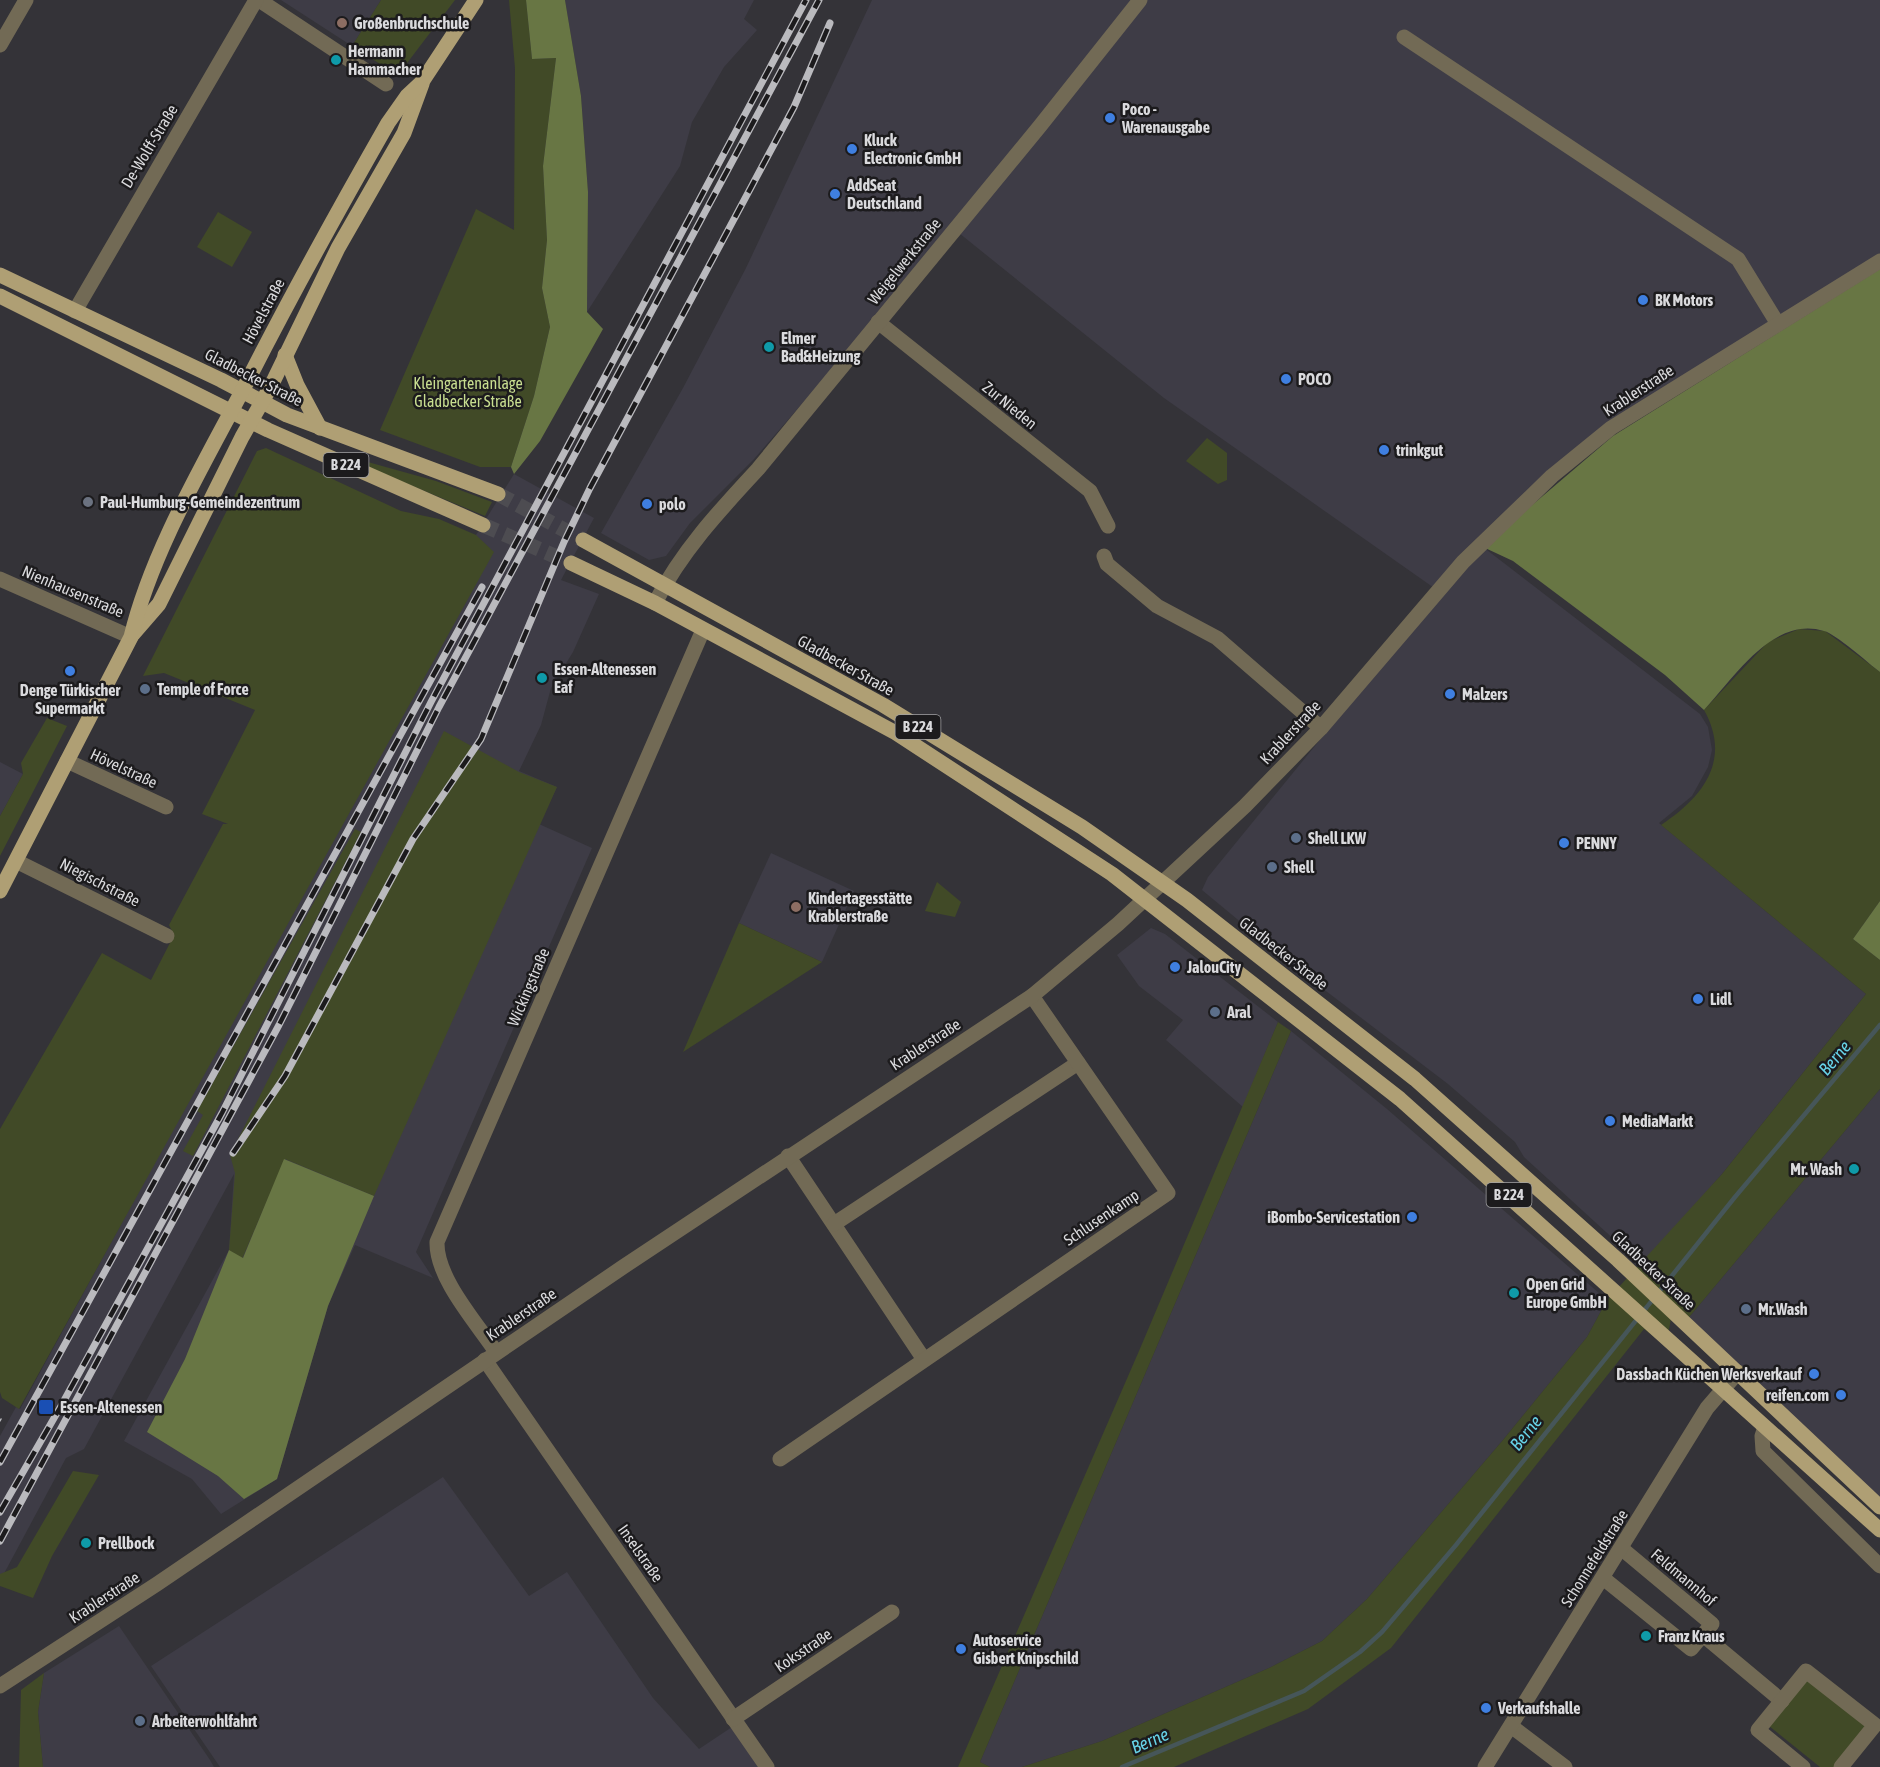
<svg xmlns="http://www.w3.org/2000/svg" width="1880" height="1767" font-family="'Asap Condensed',sans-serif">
  <rect width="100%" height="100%" fill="#343338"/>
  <g fill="#3e3c46">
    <path d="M281,0H381L352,46Z"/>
    <path d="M565,0H754L744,19L757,30L724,67L692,122L680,166L587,312L588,192L581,96Z"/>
    <path d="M872,0H1880V257L1645,401L1437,590L1164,398L954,229L754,459L690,523L666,556L649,560L601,533L683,388L746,268Z"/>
    <path d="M514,474L594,518L561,580L599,594L573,652L551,688L541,725L519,771L557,787L539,824L592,848L416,1252L433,1278L355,1245L328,1306L277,1479L221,1514L192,1479L124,1441L229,1250L234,1174L84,1449L66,1458L0,1581V1436L16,1407L20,1409L132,1204L476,535Z"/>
    <path d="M1483,547L1700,714L1708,727L1712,750L1708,767L1692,796L1659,823L1866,994L1722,1174L1642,1265L1524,1157L1515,1142L1448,1084L1301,972L1202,890L1208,877L1328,730Z"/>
    <path d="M0,762L23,774L0,816Z"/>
    <path d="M771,853L854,891L822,962L739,923Z"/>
    <path d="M1151,928L1165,934L1278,1022L1243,1107L1166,1040L1183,1020L1139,986L1117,955Z"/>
    <path d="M1291,1031L1387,1109L1607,1300L1587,1337L1503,1440L1367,1599L1322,1641L1269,1668L1102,1741L1022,1767H990L980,1762Z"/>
    <path d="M1880,1089V1504L1685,1322Z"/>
    <path d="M443,1477L529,1596L567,1572L653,1698L699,1749L735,1725L766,1767H220L151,1666Z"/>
    <path d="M119,1626L210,1760L214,1767H43L38,1712L44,1673Z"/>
  </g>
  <g fill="#414a27">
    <path d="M381,0H455L401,71L394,73L352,46Z"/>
    <path d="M509,0H526L532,59L556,58L543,166L547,240L542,288L550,327L534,396L511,467H480L380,430L476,209L514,230L515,68Z"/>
    <path d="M218,212L252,232L232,267L197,247Z"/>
    <path d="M1207,438L1227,453V480L1218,484L1186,461Z"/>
    <path d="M266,448L401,511L439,519L476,535L494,552L19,1409L2,1398L0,1392V1129L102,953L151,980L174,935L169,925L223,824H228L202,814L255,710L164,673L143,676L257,451Z"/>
    <path d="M357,459L436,481L492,502L485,516L357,463Z"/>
    <path d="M1799,629L1825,631L1880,672V901L1853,939L1880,960V1089L1685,1322L1672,1313L1666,1346L1644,1329L1391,1648L1308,1709L1174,1767H1022L1102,1741L1269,1668L1322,1641L1367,1599L1503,1440L1587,1337L1607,1300L1722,1174L1866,994L1661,825C1703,797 1732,760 1704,710L1768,642Z"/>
    <path d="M47,718L67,726L0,856V816L23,774L21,763Z"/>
    <path d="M444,731L519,772L557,787L374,1196L285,1159L242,1259L229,1250L235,1173L230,1155Z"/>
    <path d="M355,829L361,832L193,1156L183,1151L203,1115L197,1111Z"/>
    <path d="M937,882L961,902L955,917L925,911Z"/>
    <path d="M739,923L822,962L683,1052Z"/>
    <path d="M1278,1022L1291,1031L980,1762L990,1767H958L1139,1351Z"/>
    <path d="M73,1471L99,1475L52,1556L33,1598L0,1586V1574L17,1567Z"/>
    <path d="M44,1673L38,1712L43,1767H19L21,1690Z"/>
    <path d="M1808,1679L1869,1726L1835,1767H1820L1769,1726Z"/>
  </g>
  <g fill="#687644">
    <path d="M526,0H565L581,96L588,192L587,312L603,329L540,441L514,474L511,467L534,396L550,327L542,288L547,240L543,166L556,58L532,59Z"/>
    <path d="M1880,269V672C1868,663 1836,634 1824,631C1773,615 1733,679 1704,710L1665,675L1513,561L1483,547L1613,436Z"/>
    <path d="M1880,901V960L1853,939Z"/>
    <path d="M284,1159L374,1196L328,1306L277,1479L244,1499L218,1476L147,1432L185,1359L229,1250L243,1258Z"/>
  </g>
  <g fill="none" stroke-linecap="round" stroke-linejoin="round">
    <path stroke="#465659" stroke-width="4.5" d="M1122,1767L1304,1691L1360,1652L1382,1632L1456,1545L1735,1197L1880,1025"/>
    <g stroke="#4d4c51" stroke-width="15" stroke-dasharray="15 8" stroke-linecap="butt">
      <path d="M498,494L583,540"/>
      <path d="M483,525L571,563"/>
    </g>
    <g stroke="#726a55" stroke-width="15">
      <path d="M259,0L386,84"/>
      <path d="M1404,37L1738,259L1778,324"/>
      <path d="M0,45L26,0"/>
      <path d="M75,311L256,0"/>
      <path d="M878,322L1090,491L1108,526"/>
      <path d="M1104,556L1107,564L1157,606L1217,638L1321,728"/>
      <path d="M0,579L131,637"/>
      <path d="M655,603C681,552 719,511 758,469L1040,126L1140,0"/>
      <path d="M67,761L166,807"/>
      <path d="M16,861L167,936"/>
      <path d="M788,1156L923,1358"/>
      <path d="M834,1224L1078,1063"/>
      <path d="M496,1352C476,1322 436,1278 437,1242L703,630"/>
      <path d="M485,1360L767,1767"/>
      <path d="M1765,1427L1762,1436L1763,1451L1880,1566"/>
      <path d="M780,1459L1168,1193L1032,996"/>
      <path d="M1603,1578L1691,1649L1712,1624L1621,1548"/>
      <path d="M1703,1635L1782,1701"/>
      <path d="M0,1686L157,1584L623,1267L1032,996L1118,924L1245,806L1321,728L1463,562L1552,476L1611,428L1880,261"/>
      <path d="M733,1719L892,1612"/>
      <path d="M1511,1726L1565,1767"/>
      <path d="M1485,1767L1707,1408L1738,1372"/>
      <path d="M1803,1767L1758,1730L1806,1671L1875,1725L1841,1767"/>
    </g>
    <g stroke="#af9f74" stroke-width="15">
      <path d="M0,275L221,380L287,415L498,494"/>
      <path d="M0,296L268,430L483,525"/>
      <path d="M285,355L297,385L320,428"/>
      <path d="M583,540L883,705L1082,827L1187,900L1415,1079L1618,1260L1880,1507"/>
      <path d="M571,563L655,603L896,733L1112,874L1400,1099L1880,1530"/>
      <path d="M133,634L159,604L242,437L271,386L338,248L404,133L422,84"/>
      <path d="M0,891L131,637C152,549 208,457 250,376C294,290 340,207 388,123L407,96L422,82L476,0"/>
    </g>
    <path stroke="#bababe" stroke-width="1.5" d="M0,1421L1,1419"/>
    <g stroke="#bababe" stroke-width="7">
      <g id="rail">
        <path d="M233,1153L285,1076L413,839L481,739L564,542L590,488L794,107L830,23"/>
        <path d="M0,1462L482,587"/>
        <path d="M0,1512L61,1406L222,1113L431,702L806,0"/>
        <path d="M0,1541L279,1025L439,707L819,0"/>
      </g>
    </g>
    <use href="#rail" stroke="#1c1b1d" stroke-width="4.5" stroke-dasharray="14" stroke-linecap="butt"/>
  </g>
  <g fill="#8d6e63" stroke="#1c1b1d" stroke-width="2">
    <circle cx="342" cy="23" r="6"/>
    <circle cx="796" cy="907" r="6"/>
  </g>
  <g fill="#0f9aa8" stroke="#1c1b1d" stroke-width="2">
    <circle cx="336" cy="60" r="6"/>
    <circle cx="769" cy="347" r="6"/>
    <circle cx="542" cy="678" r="6"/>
    <circle cx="1854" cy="1169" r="6"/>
    <circle cx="1514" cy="1293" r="6"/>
    <circle cx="86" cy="1543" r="6"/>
    <circle cx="1646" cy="1636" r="6"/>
  </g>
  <g fill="#3f7fe0" stroke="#1c1b1d" stroke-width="2">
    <circle cx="1110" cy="118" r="6"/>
    <circle cx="852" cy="149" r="6"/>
    <circle cx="835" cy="194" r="6"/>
    <circle cx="1643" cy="300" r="6"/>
    <circle cx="1286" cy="379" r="6"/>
    <circle cx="1384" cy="450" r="6"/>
    <circle cx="647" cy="504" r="6"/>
    <circle cx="70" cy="671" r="6"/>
    <circle cx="1450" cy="694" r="6"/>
    <circle cx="1564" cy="843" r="6"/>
    <circle cx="1175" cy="967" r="6"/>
    <circle cx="1698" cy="999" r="6"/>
    <circle cx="1610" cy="1121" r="6"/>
    <circle cx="1412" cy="1217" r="6"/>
    <circle cx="1814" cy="1374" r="6"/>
    <circle cx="1841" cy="1395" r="6"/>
    <circle cx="961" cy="1649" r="6"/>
    <circle cx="1486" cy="1708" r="6"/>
  </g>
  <circle fill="#6b7280" stroke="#1c1b1d" stroke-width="2" cx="88" cy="502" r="6"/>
  <g fill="#5c6f8a" stroke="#1c1b1d" stroke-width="2">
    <circle cx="145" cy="689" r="6"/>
    <circle cx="1296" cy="838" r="6"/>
    <circle cx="1272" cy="867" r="6"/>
    <circle cx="1215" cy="1012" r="6"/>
    <circle cx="1746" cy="1309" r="6"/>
    <circle cx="140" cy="1721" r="6"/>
  </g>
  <rect fill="#1a4fb4" stroke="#1c1b1d" stroke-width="2" x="38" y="1399" width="16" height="16" rx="3"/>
  <g text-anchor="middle" stroke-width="5" stroke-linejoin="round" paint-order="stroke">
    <g fill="#1c1b1d" stroke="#a1a1a3" stroke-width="1.5">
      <rect x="323.5" y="453" width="45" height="24" rx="4.5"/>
      <rect x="895.5" y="715" width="45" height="24" rx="4.5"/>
      <rect x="1486.5" y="1183" width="45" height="24" rx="4.5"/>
    </g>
    <g font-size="15" font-weight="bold" fill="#dadadd">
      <text x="346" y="470">B 224</text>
      <text x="918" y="732">B 224</text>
      <text x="1509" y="1200">B 224</text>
    </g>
    <g font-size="16" font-weight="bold" fill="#dadadd" stroke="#1c1b1d" text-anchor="start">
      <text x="354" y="29">Großenbruchschule</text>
      <text x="348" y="57">Hermann<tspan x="348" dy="18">Hammacher</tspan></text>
      <text x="1122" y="115">Poco -<tspan x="1122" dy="18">Warenausgabe</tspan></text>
      <text x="864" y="146">Kluck<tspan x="864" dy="18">Electronic GmbH</tspan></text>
      <text x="847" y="191">AddSeat<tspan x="847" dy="18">Deutschland</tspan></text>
      <text x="1655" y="306">BK Motors</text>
      <text x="781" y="344">Elmer<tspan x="781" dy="18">Bad&amp;Heizung</tspan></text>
      <text x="1298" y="385">POCO</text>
      <text x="1396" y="456">trinkgut</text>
      <text x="100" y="508">Paul-Humburg-Gemeindezentrum</text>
      <text x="659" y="510">polo</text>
      <text x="554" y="675">Essen-Altenessen<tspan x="554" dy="18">Eaf</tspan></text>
      <text x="157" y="695">Temple of Force</text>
      <text x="70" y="696" text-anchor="middle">Denge Türkischer<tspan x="70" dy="18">Supermarkt</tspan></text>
      <text x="1462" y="700">Malzers</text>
      <text x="1308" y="844">Shell LKW</text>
      <text x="1576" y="849">PENNY</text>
      <text x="1284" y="873">Shell</text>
      <text x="808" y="904">Kindertagesstätte<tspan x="808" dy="18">Krablerstraße</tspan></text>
      <text x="1187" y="973">JalouCity</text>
      <text x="1710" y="1005">Lidl</text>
      <text x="1227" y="1018">Aral</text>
      <text x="1622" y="1127">MediaMarkt</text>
      <text x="1842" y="1175" text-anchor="end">Mr. Wash</text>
      <text x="1400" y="1223" text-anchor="end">iBombo-Servicestation</text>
      <text x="1526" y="1290">Open Grid<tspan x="1526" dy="18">Europe GmbH</tspan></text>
      <text x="1758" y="1315">Mr.Wash</text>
      <text x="1802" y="1380" text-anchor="end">Dassbach Küchen Werksverkauf</text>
      <text x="1829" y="1401" text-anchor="end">reifen.com</text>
      <text x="60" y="1413">Essen-Altenessen</text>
      <text x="98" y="1549">Prellbock</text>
      <text x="1658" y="1642">Franz Kraus</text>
      <text x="973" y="1646">Autoservice<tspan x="973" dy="18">Gisbert Knipschild</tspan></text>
      <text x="1498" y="1714">Verkaufshalle</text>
      <text x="152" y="1727">Arbeiterwohlfahrt</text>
    </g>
    <g font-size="16" fill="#dadadd" stroke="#1c1b1d">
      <text transform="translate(149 146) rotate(-59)" y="6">De-Wolff-Straße</text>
      <text transform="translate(904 261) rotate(-51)" y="6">Weigelwerkstraße</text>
      <text transform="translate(263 311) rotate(-62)" y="6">Hövelstraße</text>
      <text transform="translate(254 377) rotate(27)" y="6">Gladbecker Straße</text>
      <text transform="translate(1638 390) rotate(-33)" y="6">Krablerstraße</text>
      <text transform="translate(1010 405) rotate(39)" y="6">Zur Nieden</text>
      <text transform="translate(73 591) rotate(23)" y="6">Nienhausenstraße</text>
      <text transform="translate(846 665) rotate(29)" y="6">Gladbecker Straße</text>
      <text transform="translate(1290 732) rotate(-47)" y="6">Krablerstraße</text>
      <text transform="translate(124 768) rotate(25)" y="6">Hövelstraße</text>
      <text transform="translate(100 882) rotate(27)" y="6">Niegischstraße</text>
      <text transform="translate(1284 953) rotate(38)" y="6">Gladbecker Straße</text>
      <text transform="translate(528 987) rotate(-67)" y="6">Wickingstraße</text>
      <text transform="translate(925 1044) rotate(-33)" y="6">Krablerstraße</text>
      <text transform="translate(1101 1217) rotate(-34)" y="6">Schlusenkamp</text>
      <text transform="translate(1654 1270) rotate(43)" y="6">Gladbecker Straße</text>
      <text transform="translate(521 1314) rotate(-34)" y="6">Krablerstraße</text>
      <text transform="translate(641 1553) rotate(55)" y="6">Inselstraße</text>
      <text transform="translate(1594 1558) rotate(-58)" y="6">Schonnefeldstraße</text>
      <text transform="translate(1684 1577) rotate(40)" y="6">Feldmannhof</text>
      <text transform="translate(104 1597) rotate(-33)" y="6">Krablerstraße</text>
      <text transform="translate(803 1650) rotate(-34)" y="6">Koksstraße</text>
    </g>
    <g font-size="16" fill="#c8de90" stroke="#1c1b1d">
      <text x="468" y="389">Kleingartenanlage<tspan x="468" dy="18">Gladbecker Straße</tspan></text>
    </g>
    <g font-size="18" font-style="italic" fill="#67d3e8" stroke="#1c1b1d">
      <text transform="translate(1835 1058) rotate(-50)" y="6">Berne</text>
      <text transform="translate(1526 1433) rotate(-51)" y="6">Berne</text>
      <text transform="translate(1150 1741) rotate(-23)" y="6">Berne</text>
    </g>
  </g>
</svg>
